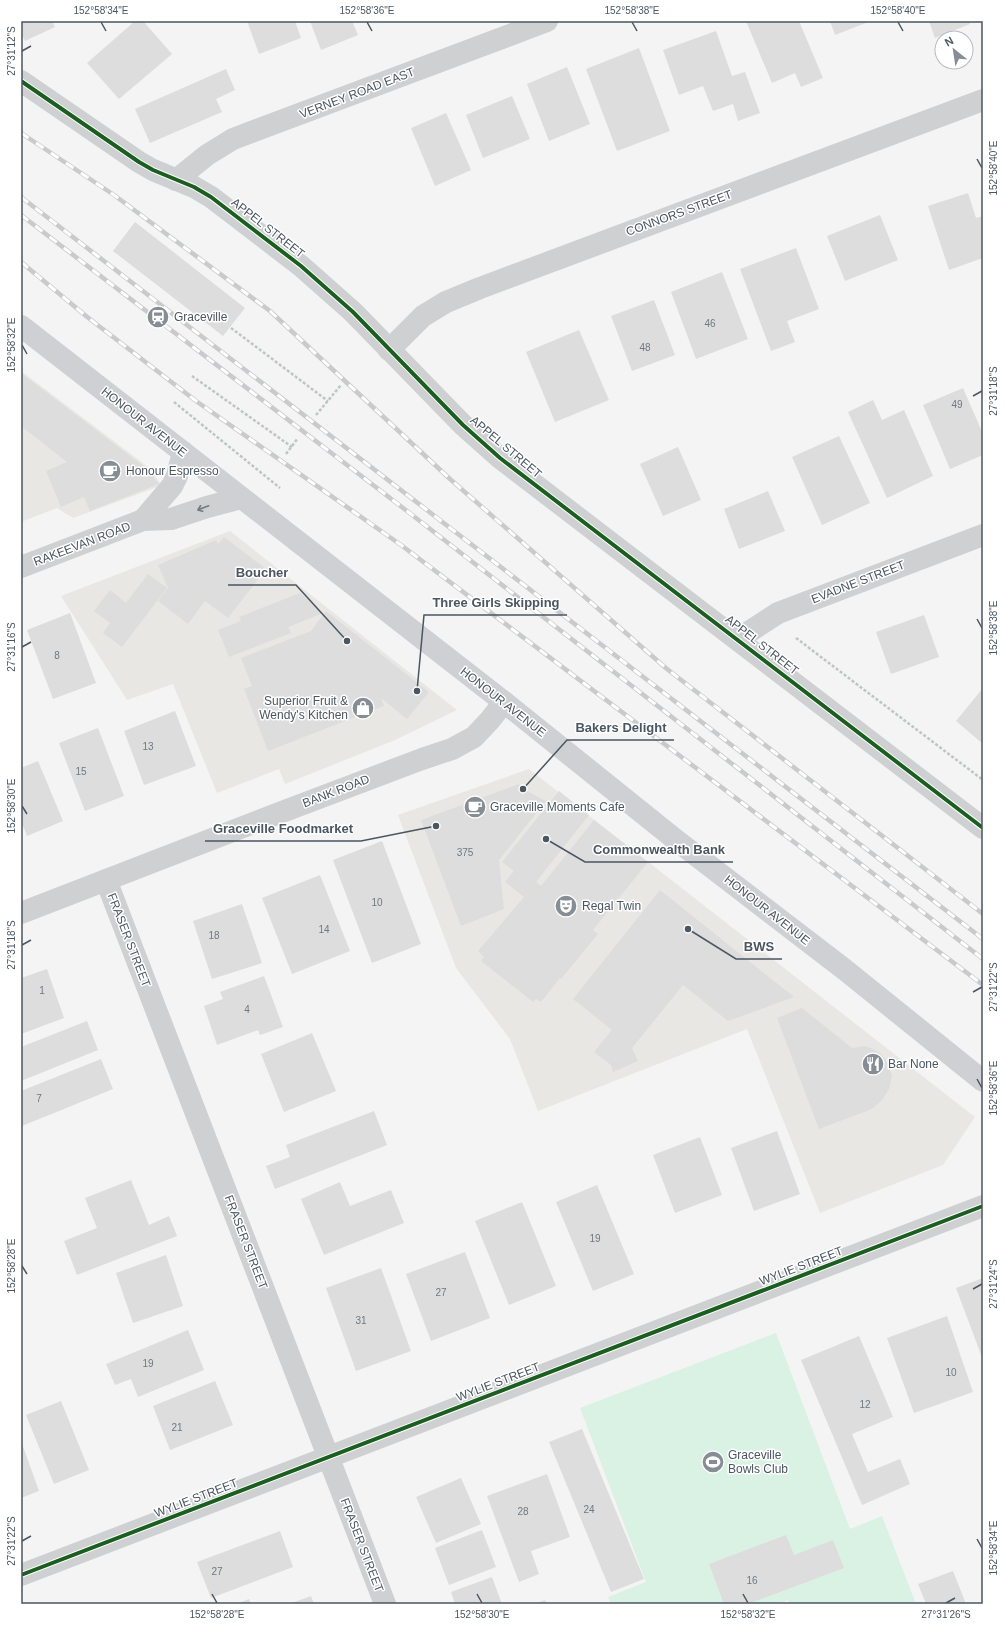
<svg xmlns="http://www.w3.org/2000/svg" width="1004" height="1625" font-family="Helvetica,sans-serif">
  <rect width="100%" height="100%" fill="#f4f4f4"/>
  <g fill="#e8e7e3">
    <path d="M21,371L148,467L161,484L160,486L73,518L57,508L21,522Z"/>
    <path d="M230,531L457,710L395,740L285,784L279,769L217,793L173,684L127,700L61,596Z"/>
    <path d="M529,769L975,1117L943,1165L820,1213L747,1029L538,1111L510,1039L456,968L398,815Z"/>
  </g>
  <path fill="#d9f2e3" d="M776,1333L850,1529L882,1516L916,1604H790L788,1600L778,1604H611L608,1597L646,1582L580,1408Z"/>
  <g fill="#ddddde">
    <path d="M21,21H52L55,27L25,41L21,33Z"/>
    <path d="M135,21H143L172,54L119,99L87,63Z"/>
    <path d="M247,21H295L301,38L259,54Z"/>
    <path d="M310,21H352L358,35L321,50Z"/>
    <path d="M746,21H799L823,78L801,87L795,73L772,83Z"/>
    <path d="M830,21H871L835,35Z"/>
    <path d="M929,21H969L970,24L935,38Z"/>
    <path d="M716,31L732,76L745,72L760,113L738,121L733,104L713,111L703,86L679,95L663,50Z"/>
    <path d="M639,48L670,131L617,151L586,69Z"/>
    <path d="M567,67L590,124L549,141L527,84Z"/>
    <path d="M226,69L235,90L216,99L222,112L150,143L135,109Z"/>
    <path d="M512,96L530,139L483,158L466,115Z"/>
    <path d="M446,113L471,170L435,186L411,128Z"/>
    <path d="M968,193L976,218L983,216V258L949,270L928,206Z"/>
    <path d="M880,215L898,260L845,281L827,236Z"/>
    <path d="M135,222L245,308L223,336L113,251Z"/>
    <path d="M796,248L819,309L787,321L795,342L771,351L740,269Z"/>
    <path d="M722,272L748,339L696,359L671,292Z"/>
    <path d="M654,300L675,355L632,371L611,316Z"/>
    <path d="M579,330L609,400L555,422L526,352Z"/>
    <path d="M21,373L146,468L159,484L90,511L84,497L61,507L46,471L67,462L21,426Z"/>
    <path d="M963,388L983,434V455L950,469L923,405Z"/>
    <path d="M873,400L882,420L904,410L933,476L887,498L848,412Z"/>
    <path d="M839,436L870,503L822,525L792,457Z"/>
    <path d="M678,447L701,500L663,516L640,464Z"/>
    <path d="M768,491L785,531L739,549L724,509Z"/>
    <path d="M224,537L266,569L228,618L205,601L188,624L158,601L168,588L158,565L216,540L218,544Z"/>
    <path d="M148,574L167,588L122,647L103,633L110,623L94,611L110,590L126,603Z"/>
    <path d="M300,593L323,613L288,627L291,633L229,657L218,630L241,621L239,617Z"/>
    <path d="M326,611L429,692L407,719L381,698L384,706L268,751L244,689L252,686L241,658L311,631Z"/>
    <path d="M70,613L96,683L53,699L27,630Z"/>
    <path d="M924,615L939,657L891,674L876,632Z"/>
    <path d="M983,688V744L956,721Z"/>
    <path d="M175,711L196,766L144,785L124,731Z"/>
    <path d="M98,728L124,796L85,811L59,743Z"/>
    <path d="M38,761L63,821L27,836L21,821V768Z"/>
    <path d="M519,784L521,788L546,801L499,860L504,909L461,926L421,820Z"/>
    <path d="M559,791L589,815L536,882L541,886L594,820L648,862L593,930L598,934L561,979L560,978L541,1002L536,999L533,1002L481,961L484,957L478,951L524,897L505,882L514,871L502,862Z"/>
    <path d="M382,841L421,944L372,963L333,860Z"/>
    <path d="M320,875L350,951L292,974L262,898Z"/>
    <path d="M660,890L794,997L728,1021L683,985L632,1048L638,1061L613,1072L611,1065L594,1052L612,1030L573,999Z"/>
    <path d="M242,904L262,963L212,979L193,921Z"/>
    <path d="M47,969L64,1018L21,1034V978Z"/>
    <path d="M264,976L283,1027L260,1035L258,1030L217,1045L204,1006L223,999L220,992Z"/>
    <path d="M802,1008L852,1048L865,1046L873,1049L881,1054L887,1062L892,1076L889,1089L882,1100L872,1109L819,1129L777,1018Z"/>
    <path d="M87,1021L98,1050L21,1081V1047Z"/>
    <path d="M312,1033L336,1091L284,1112L261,1054Z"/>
    <path d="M101,1059L113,1089L22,1126L21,1091Z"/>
    <path d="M374,1111L387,1145L275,1189L266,1166L290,1157L286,1145Z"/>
    <path d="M777,1131L800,1194L754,1211L731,1148Z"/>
    <path d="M700,1137L722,1195L675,1213L653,1155Z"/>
    <path d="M131,1180L149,1225L169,1216L177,1236L77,1275L64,1241L97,1228L85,1198Z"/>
    <path d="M340,1182L350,1206L391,1190L404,1223L324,1255L301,1199Z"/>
    <path d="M597,1185L634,1274L593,1291L556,1202Z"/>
    <path d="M522,1202L556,1286L509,1305L475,1221Z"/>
    <path d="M465,1252L490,1318L431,1341L406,1274Z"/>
    <path d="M166,1255L183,1306L133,1323L116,1273Z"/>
    <path d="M381,1268L411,1351L356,1371L326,1288Z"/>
    <path d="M983,1278V1360L956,1288Z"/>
    <path d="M947,1316L973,1392L914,1413L887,1338Z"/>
    <path d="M188,1330L204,1370L138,1397L131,1379L115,1385L106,1364Z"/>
    <path d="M859,1336L893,1417L852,1434L868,1472L900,1459L910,1484L862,1505L801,1360Z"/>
    <path d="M215,1381L233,1425L170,1450L153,1406Z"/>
    <path d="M61,1401L89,1470L54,1484L26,1415Z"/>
    <path d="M582,1429L644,1579L611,1592L549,1442Z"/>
    <path d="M21,1441L39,1491L21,1498Z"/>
    <path d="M547,1474L570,1537L531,1551L539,1574L519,1582L487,1496Z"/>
    <path d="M461,1478L481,1524L436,1543L416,1497Z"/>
    <path d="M482,1530L496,1567L449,1585L435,1548Z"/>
    <path d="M280,1531L293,1567L211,1598L197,1562Z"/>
    <path d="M786,1535L794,1555L833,1540L844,1568L748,1604H724L709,1564Z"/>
    <path d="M953,1571L966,1604H926L918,1584Z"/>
    <path d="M492,1577L502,1604H455L451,1592Z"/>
    <path d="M311,1596L314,1604H289Z"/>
    <path d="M249,1599L251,1604H236Z"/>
    <path d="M545,1600L547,1604H534Z"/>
  </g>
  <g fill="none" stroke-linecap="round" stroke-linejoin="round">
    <g stroke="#bcc7c4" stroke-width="2.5" stroke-dasharray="3 2" stroke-linecap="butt">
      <path d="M231,328L328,401"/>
      <path d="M192,376L292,447"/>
      <path d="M174,402L280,488"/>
      <path d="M316,415L341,385"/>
      <path d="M286,454L298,438"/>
      <path d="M796,638L983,780"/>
    </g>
    <g stroke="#ced0d2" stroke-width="22">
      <path d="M21,81L139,162L153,170L194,187L211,197L301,266L353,312L463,425L500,458L983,828"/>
      <path d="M176,180L207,155L233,139L547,21"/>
      <path d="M389,350L423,316L446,302L480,288L983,100"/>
      <path d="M143,520L172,486L177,476L183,452"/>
      <path d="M21,567L143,520L171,519L207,507L241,498"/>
      <path d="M738,639L778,613L983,535"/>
      <path d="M106,880L385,1604"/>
      <path d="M21,913L274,815L422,759L452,749L474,737L490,720L504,702"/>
      <path d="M21,1575L983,1206"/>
    </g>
    <path stroke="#ced0d4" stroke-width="22" d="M21,326L504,702L676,840L844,969L983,1081"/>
    <g stroke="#c9cacc" stroke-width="4.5">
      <g id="rail">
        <path d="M21,133L114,195L270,311L450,479L667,669L983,914"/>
        <path d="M21,197L983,939"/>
        <path d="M21,215L407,511L983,959"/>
        <path d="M21,262L86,316L196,401L401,545L983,985"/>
      </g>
    </g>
    <use href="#rail" stroke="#fff" stroke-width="3" stroke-dasharray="9" stroke-linecap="butt"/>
    <g stroke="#fff" stroke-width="6">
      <g id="cycleway">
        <path d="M21,81L139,162L153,170L194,187L211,197L301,266L353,312L463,425L500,458L983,828"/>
        <path d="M21,1575L983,1206"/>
      </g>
    </g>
    <use href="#cycleway" stroke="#1b5e20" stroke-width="4"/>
  </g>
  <defs><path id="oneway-shaft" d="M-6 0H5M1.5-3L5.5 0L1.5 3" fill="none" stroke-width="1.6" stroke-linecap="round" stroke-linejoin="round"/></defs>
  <use stroke="#727b83" href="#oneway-shaft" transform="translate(203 508) rotate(159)"/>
  <path fill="none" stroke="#4a5661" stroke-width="1.5" d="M101,22L106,31M367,22L372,31M632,22L637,31M898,22L903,31M22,51L31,46M977,159L982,168M22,345L27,354M973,396L982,391M977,619L982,628M22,647L31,642M22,806L27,814M22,945L31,940M973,992L982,987M977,1079L982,1088M22,1266L27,1274M973,1289L982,1284M977,1539L982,1548M22,1541L31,1536M212,1594L217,1603M477,1594L482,1603M743,1594L748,1603M946,1603L955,1598"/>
  <defs>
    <g id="station-disc" transform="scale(1.15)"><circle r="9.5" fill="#868d94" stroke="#fff"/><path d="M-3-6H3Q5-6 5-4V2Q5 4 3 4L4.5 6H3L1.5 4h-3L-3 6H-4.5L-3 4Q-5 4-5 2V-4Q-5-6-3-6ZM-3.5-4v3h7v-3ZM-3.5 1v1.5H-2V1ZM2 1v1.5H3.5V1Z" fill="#fff"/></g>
    <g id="cafe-disc" transform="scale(1.15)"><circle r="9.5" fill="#868d94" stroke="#fff"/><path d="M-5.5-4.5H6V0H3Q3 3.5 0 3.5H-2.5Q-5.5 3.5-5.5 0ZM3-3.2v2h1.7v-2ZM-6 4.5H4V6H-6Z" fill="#fff"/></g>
    <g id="shop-disc" transform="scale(1.15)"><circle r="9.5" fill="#868d94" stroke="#fff"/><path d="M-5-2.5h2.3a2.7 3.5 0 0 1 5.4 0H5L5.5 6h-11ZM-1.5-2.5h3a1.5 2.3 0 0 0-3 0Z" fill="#fff"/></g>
    <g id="theatre-disc" transform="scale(1.15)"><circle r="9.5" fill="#868d94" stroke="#fff"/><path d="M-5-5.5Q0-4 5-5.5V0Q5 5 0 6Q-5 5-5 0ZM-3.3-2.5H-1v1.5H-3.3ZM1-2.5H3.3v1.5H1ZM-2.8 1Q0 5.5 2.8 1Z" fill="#fff"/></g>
    <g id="restaurant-disc" transform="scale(1.15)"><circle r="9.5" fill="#868d94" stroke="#fff"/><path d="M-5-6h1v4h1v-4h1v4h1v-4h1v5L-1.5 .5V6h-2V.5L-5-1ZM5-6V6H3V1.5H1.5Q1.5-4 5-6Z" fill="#fff"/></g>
    <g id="stadium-disc" transform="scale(1.15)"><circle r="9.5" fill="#868d94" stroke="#fff"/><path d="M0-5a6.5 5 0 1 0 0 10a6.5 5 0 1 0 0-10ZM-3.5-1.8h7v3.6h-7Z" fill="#fff"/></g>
  </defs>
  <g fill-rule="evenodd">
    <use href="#station-disc" x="158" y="317"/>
    <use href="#cafe-disc" x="110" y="471"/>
    <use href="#shop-disc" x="363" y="708"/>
    <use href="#cafe-disc" x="475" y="807"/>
    <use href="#theatre-disc" x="566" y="906"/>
    <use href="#restaurant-disc" x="873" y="1064"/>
    <use href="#stadium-disc" x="713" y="1462"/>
  </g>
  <g text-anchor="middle" stroke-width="3" stroke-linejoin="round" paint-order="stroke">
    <g font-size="10" fill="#707881">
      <text x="710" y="327">46</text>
      <text x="645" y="351">48</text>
      <text x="957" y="408">49</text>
      <text x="57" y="659">8</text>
      <text x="148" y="750">13</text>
      <text x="81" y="775">15</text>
      <text x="465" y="856">375</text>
      <text x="377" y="906">10</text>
      <text x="324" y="933">14</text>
      <text x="214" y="939">18</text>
      <text x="42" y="994">1</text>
      <text x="247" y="1013">4</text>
      <text x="39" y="1102">7</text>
      <text x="595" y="1242">19</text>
      <text x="441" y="1296">27</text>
      <text x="361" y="1324">31</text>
      <text x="148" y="1367">19</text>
      <text x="951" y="1376">10</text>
      <text x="865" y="1408">12</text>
      <text x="177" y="1431">21</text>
      <text x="589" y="1513">24</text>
      <text x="523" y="1515">28</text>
      <text x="217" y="1575">27</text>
      <text x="752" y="1584">16</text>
    </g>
    <g font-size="12" fill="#4a5661" stroke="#fff">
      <text transform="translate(357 93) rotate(-21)" y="4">VERNEY ROAD EAST</text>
      <text transform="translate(679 213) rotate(-20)" y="4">CONNORS STREET</text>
      <text transform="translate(268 228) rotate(38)" y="4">APPEL STREET</text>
      <text transform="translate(144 422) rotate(38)" y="4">HONOUR AVENUE</text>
      <text transform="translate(506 447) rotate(40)" y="4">APPEL STREET</text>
      <text transform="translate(82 544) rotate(-21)" y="4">RAKEEVAN ROAD</text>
      <text transform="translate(858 582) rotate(-21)" y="4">EVADNE STREET</text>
      <text transform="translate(762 645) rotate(38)" y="4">APPEL STREET</text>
      <text transform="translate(503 702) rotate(38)" y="4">HONOUR AVENUE</text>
      <text transform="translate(336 791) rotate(-21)" y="4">BANK ROAD</text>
      <text transform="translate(767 910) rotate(38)" y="4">HONOUR AVENUE</text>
      <text transform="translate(129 940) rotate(69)" y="4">FRASER STREET</text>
      <text transform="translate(246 1242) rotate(69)" y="4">FRASER STREET</text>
      <text transform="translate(801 1266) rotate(-21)" y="4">WYLIE STREET</text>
      <text transform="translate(498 1382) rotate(-21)" y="4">WYLIE STREET</text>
      <text transform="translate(196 1498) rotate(-21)" y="4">WYLIE STREET</text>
      <text transform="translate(362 1545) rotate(69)" y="4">FRASER STREET</text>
    </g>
    <g font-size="12" fill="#4a5661" stroke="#fff" text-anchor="start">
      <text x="174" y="321">Graceville</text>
      <text x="126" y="475">Honour Espresso</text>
      <text x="348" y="705" text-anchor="end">Superior Fruit &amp;<tspan x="348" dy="14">Wendy's Kitchen</tspan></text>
      <text x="490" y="811">Graceville Moments Cafe</text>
      <text x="582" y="910">Regal Twin</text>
      <text x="888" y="1068">Bar None</text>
      <text x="728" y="1459">Graceville<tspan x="728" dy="14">Bowls Club</tspan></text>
    </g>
  </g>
  <path fill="none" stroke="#4a5661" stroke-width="1.5" d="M347 641L296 585H228M417 691L424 615H567M523 789L567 740H674M436 826L361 841H205M546 839L585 862H733M688 929L736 959H782"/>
  <g fill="#4a5661" stroke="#fff" stroke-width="1.5">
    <circle cx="347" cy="641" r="4"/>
    <circle cx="417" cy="691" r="4"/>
    <circle cx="523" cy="789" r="4"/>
    <circle cx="436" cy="826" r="4"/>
    <circle cx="546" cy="839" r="4"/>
    <circle cx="688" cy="929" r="4"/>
  </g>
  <g font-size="13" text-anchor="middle" font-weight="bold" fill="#4a5661" stroke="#fff" stroke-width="3" stroke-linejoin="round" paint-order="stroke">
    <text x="262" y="577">Boucher</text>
    <text x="496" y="607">Three Girls Skipping</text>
    <text x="621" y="732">Bakers Delight</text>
    <text x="283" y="833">Graceville Foodmarket</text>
    <text x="659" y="854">Commonwealth Bank</text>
    <text x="759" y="951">BWS</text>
  </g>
  <rect width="1004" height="1625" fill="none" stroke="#ffffff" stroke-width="44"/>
  <g transform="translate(954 50) rotate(330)"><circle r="19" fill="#ffffff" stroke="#b7bbc0"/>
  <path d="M0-3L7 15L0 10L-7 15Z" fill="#868d94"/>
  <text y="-6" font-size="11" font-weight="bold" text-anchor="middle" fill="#4a5661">N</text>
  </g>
  <rect x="22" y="22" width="960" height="1581" fill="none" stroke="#4a5661" stroke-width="1.5"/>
  <g font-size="10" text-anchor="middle" fill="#4a5661">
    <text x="101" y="14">152°58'34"E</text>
    <text x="367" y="14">152°58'36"E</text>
    <text x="632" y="14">152°58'38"E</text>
    <text x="898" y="14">152°58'40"E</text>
    <text transform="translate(11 51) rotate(-90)" y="4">27°31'12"S</text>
    <text transform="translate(993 168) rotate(-90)" y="4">152°58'40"E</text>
    <text transform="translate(11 345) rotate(-90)" y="4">152°58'32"E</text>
    <text transform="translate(993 391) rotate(-90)" y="4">27°31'18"S</text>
    <text transform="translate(993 628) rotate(-90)" y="4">152°58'38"E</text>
    <text transform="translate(11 647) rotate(-90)" y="4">27°31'16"S</text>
    <text transform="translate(11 806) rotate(-90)" y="4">152°58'30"E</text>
    <text transform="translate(11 945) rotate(-90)" y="4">27°31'18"S</text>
    <text transform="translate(993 987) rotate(-90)" y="4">27°31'22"S</text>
    <text transform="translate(993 1088) rotate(-90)" y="4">152°58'36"E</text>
    <text transform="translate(11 1266) rotate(-90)" y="4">152°58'28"E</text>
    <text transform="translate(993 1284) rotate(-90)" y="4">27°31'24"S</text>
    <text transform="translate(11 1541) rotate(-90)" y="4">27°31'22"S</text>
    <text transform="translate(993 1548) rotate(-90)" y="4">152°58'34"E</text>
    <text x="217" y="1618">152°58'28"E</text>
    <text x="482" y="1618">152°58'30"E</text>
    <text x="748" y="1618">152°58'32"E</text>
    <text x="946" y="1618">27°31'26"S</text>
  </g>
</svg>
